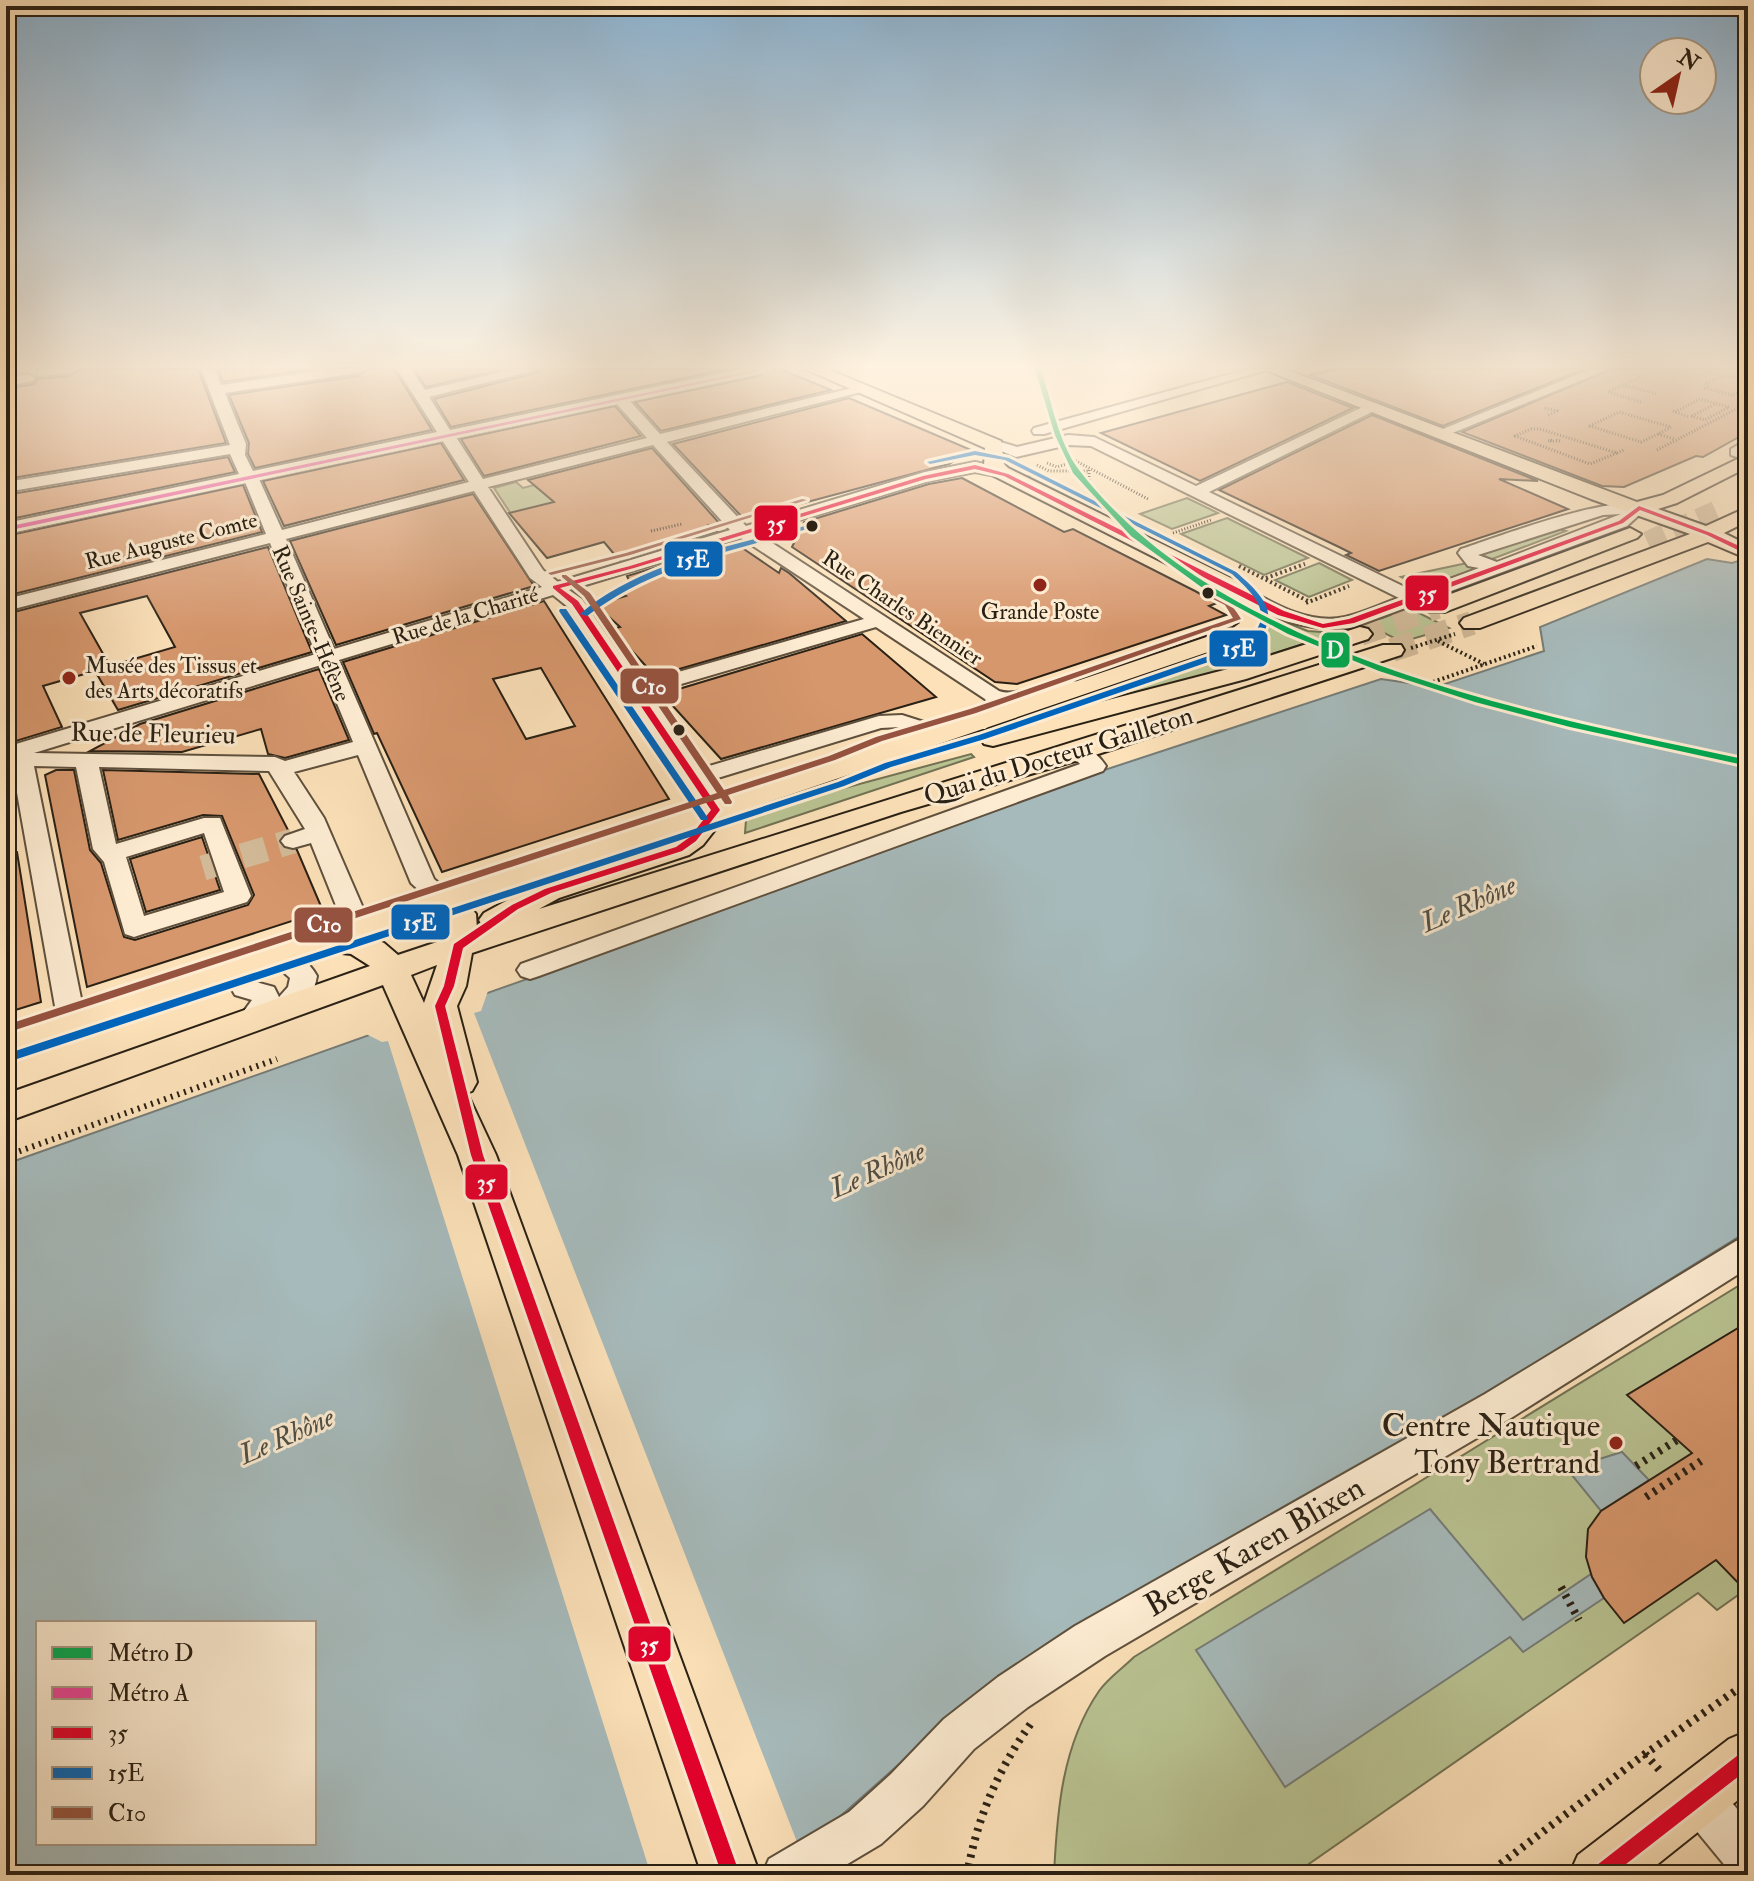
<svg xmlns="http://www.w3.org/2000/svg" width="1754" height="1881" font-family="'IM FELL Double Pica',serif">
  <rect width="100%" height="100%" fill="#fce1b9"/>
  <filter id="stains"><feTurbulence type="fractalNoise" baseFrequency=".0025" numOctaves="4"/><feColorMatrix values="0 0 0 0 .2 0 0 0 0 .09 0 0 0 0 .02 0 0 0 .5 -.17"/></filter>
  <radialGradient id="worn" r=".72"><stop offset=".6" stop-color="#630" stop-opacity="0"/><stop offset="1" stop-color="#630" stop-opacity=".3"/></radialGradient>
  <g fill="#bac493" stroke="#727254" stroke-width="2">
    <path d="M1036,474L1107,509L1096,512L1026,477Z"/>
    <path d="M516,482L523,488L534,485L555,502L511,514L494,488Z"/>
    <path d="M1187,498L1218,513L1172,529L1140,514Z"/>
    <path d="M1227,518L1308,558L1264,575L1181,534Z"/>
    <path d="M1555,528L1566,531L1487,561L1474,554Z"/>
    <path d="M1319,563L1352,580L1309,597L1275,580Z"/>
    <path d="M1467,563L1480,567L1422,588L1401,577Z"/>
    <path d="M1409,608L1449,628L1402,642L1366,624Z"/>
    <path d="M1274,618L1308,631L1337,633L1201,677L954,740L1249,637Z"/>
    <path d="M971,754L974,757L745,833L746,820L759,811Z"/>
    <path d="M1748,1280V1588L1717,1610L1698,1593L1293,1875H1214L1191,1870L1178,1875H1054C1057,1811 1062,1745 1099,1691C1108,1678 1123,1668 1134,1657Z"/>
  </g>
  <g fill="#a6babb" stroke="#747c78" stroke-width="2" fill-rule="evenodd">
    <path d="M1748,558V1231L1445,1419L950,1719L835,1821L745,1875H6V1164L558,968L986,809L1381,679L1436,687L1544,651L1540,627L1707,559L1732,563ZM38,1623H314V1843H38Z"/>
    <path d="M1622,1452L1649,1480L1601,1511L1567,1469Z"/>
    <path d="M1430,1509L1523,1620L1591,1574L1604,1598L1523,1652L1510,1637L1285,1787L1196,1650Z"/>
  </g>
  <path fill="#fce1b9" d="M488,991L481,1011L474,1013L799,1847L753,1875H651L388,1041L382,1042L364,1033Z"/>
  <g fill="#d7976d" stroke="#292014" stroke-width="2" fill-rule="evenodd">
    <path d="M80,369H198L226,443L6,479V389L34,384L38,379L70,376Z"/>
    <path d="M218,369H313L223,382Z"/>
    <path d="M368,369H394L432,430L255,468L248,454L249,443L229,395L358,376Z"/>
    <path d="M414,369H504L426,387Z"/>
    <path d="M542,369H727L451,427L434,399L540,372Z"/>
    <path d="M768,369H780L831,390L661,431L635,402L759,376Z"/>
    <path d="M1334,369H1584L1443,426L1310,375Z"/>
    <path d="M1612,369H1748V432L1703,457L1696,456L1624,487L1602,486L1462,432Z"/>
    <path d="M1287,382L1353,408L1200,481L1101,433Z"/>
    <path d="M849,398L971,450L949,464L744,519L673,444Z"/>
    <path d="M615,406L641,436L484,476L461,439Z"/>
    <path d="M1372,415L1538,481L1499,479L1568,509L1379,571L1346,555L1351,553L1339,547L1219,490Z"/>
    <path d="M441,443L464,480L284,526L263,481Z"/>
    <path d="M652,448L720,524L709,525L717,531L619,560L604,542L547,558L509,513L554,502L528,480Z"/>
    <path d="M228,457L235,472L6,520V495Z"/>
    <path d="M962,478L1064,532L1073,529L1195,591L1217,603L1209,606L1226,615L1017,684L995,682L792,547L804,522L929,484Z"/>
    <path d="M243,485L262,532L6,596V536Z"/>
    <path d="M473,494L534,586L336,645L290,541Z"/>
    <path d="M735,543L779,573L781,568L789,573L846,621L655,676L612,629L620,627L596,605L626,596L619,591L632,587L627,576Z"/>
    <path d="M268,547L312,652L118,710L95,671L43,686L62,727L6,744V614ZM147,596L175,647L110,666L80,613Z"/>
    <path d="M544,601L669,799L442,872L377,733L374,734L343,662ZM541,668L575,726L526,739L493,679Z"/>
    <path d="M862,634L936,697L721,759L662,694Z"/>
    <path d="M319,669L349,740L285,758L268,754L261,729L182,752L90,751L140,724Z"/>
    <path d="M56,770H74L90,850L101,863L124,937L135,940L248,905L254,895L222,816L203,815L118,840L103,770L259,774L289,832L283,834L279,843L284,849L297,850L323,911L87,987L45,775Z"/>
    <path d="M202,837L220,890L146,912L130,859Z"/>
    <path d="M17,852L41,1002L6,1013V853Z"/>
    <path d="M1748,1322V1593L1716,1560L1624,1623L1604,1598L1592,1577L1586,1557L1588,1529L1601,1511L1692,1453L1627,1395Z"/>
  </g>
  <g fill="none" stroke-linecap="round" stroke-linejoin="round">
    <g stroke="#d2ba98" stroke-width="25" stroke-dasharray="25 13" stroke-linecap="butt">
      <path d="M242,856L293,841"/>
      <path d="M203,868L220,863"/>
    </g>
    <path stroke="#d2ba98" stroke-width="19" stroke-dasharray="19 9" stroke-linecap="butt" d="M1647,541L1719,509"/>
    <g stroke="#d2ba98" stroke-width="24" stroke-dasharray="24 12" stroke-linecap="butt">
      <path d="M1360,634L1437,607"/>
      <path d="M1392,650L1472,623"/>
    </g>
    <g stroke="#5e503d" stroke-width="4">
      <g id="minor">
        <path d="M45,369H77L70,373L38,376V370Z"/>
        <path d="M201,369H215L221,385L332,369H365L358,373L225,393L246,444L245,455L253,471L437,432L397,369H411L425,390L516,369H539L429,397L450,430L740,369H765L758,373L629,400L660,434L865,385V391L667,442L746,526L925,472L975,462L1007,469L1009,472L1001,477L975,472L928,481L757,533L999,691C1025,700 1065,665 1088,689C1079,700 1065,692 1052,695C1024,700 1006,711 985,729H969L966,724L988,704L985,699L876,627L647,694L699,769L879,716L902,715L949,730L952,735L941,741L900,727L881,728L708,781L728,810L724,815H708L568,607L553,595L339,660L434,879L457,899L453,905H435L411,883L358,755L294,772L324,818L363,908L358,927L318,947L309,944L305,938L309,932L337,917V908L311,843L293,848L285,846L281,841L285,836L305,829L269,771L99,767L116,844L204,818H220L251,896L247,902L143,934L134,937L125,934L104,862L93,849L76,767L34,766L86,1023L82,1030L72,1033L62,1030L58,1023L11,759L6,761V747L316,654L270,543L6,611V599L266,534L245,482L6,533V523L239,474L230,454L6,492V482L230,445ZM616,403L647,438L483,479L456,437ZM442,440L469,482L282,530L259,479ZM653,445L730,530L558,582L543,570L488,487ZM474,491L530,578L542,587L334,649L286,539ZM741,538L864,619L640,683L582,599L569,590ZM321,665L353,742L285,761L275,757L34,753ZM204,833L224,892L144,916L126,857Z"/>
        <path d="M1249,369H1270L1044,434H1034L1032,431L1034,428Z"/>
        <path d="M1591,369H1609L1445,436H1435L1433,433Z"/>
        <path d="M28,374L35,378L33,381L6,386V378Z"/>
        <path d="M1371,403L1378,407L1376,410L1209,492L1415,592L1479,568L1468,566L1458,553L1461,549C1492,539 1626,488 1647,508L1627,526L1354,627C1318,636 1242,613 1218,585L1227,580L1233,581C1266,599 1306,626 1345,617C1363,613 1381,604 1399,598L1091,446L1068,445L1016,457L986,445L994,440L1017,447L1068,435L1094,437L1196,486ZM1621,514L1497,562L1478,555L1603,515Z"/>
        <path d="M1748,439V461L1731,455V449Z"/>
        <path d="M1079,744C1090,747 1100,757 1106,766L1103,771L539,976L530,979L521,976L517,970L521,964L1080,764L1068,751Z"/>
        <path d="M277,946C294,951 308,960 317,976C314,996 301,1015 281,1021L270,1016C261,1028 256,1034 240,1029L236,1022L252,1000L235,995L231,988L235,981L245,979L274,987L279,997L288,987L290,978L264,955L268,949Z"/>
        <path d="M1748,1237V1268L1511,1418L1105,1656L1028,1707L974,1749L923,1806L881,1844L829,1875H762L769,1859L849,1812L891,1774L944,1719L998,1677L1075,1626L1485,1394L1736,1241Z"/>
        <path d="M1697,1774L1713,1780L1748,1822V1875L1732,1874L1681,1812L1675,1796L1681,1780Z"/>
      </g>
    </g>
    <g stroke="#292014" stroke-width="4">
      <g id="major">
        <path d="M805,369H827L1001,441L1004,464L1008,468L1235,580L1260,608L1263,625L1249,638L725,817L703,845L689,855L559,898L539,909L1383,645H1401L1404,650L1401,655L1089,757L901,812L472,953L466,986L457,1006L477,1082L472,1091L467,1093L496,1155L760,1875H702L458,1155L383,985L6,1122V1094L370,966L351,954L324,951L6,1057V1031L827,765L873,746L968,718L1233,628L1240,623L1237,608L1219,590L994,476L984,466L985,448ZM684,831L669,843L537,884L484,913L479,920L483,927L477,929L476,914L467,903ZM440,912L446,925L443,940L398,955L384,943L368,936ZM437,965L424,1003L411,975Z"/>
        <path d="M1263,369H1285L1637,502L1663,495L1748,454V467L1677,503L1658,509L1706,526L1748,507V521L1724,533L1748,545V559L1708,542L1480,628H1464L1460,623L1464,618L1690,534L1591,499Z"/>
        <path d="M1630,528L1641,534L1637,538L1445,612H1429L1425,607L1429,602Z"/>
        <path d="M1360,627L1368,629L1372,634L1368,639L1246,679L993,746L984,744L980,738L984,732L1228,669Z"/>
        <path d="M1748,1731V1792L1644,1875H1569L1578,1855L1729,1739Z"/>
      </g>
    </g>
    <g stroke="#292014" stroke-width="3" stroke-dasharray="1 2" stroke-linecap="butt">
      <path d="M1623,385L1657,394"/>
      <path d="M1732,395L1705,388L1709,386L1705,383L1726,376L1748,378"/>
      <path d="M1731,396L1748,387"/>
      <path d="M1641,402L1608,392L1647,374"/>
      <path d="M1545,408L1557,411L1547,416"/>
      <path d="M1673,411L1689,417"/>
      <path d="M1675,412L1700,399L1729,407L1705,420L1691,416"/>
      <path d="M1692,416L1715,404"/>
      <path d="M1671,427L1658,434L1674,439"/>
      <path d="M1531,429H1540L1617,453L1590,464L1515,436Z"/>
      <path d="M1658,434L1641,442L1590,426L1619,412L1671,427"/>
      <path d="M1552,440L1548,441H1561L1556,440"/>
      <path d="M1657,450L1748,403"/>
      <path d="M1617,453L1624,450"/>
      <path d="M1047,463L1057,467L1076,461L1148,499"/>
      <path d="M1037,465L1049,471H1089"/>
      <path d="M1089,470V487L1102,494"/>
      <path d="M651,531L682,524"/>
      <path d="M1173,533L1211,520"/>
    </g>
    <g stroke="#292014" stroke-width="4" stroke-dasharray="2 3" stroke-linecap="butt">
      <path d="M1239,566L1308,601"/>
      <path d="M1266,578L1305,564"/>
      <path d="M1306,603L1349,586"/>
      <path d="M1438,641L1484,664"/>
      <path d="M1411,648L1455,634"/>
      <path d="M1433,682L1537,646"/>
    </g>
    <path stroke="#292014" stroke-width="6" stroke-dasharray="2 5" stroke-linecap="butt" d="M6,1156L277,1059"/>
    <g stroke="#292014" stroke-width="8" stroke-dasharray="3 6" stroke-linecap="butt">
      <path d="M1636,1466L1677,1440"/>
      <path d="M1646,1497L1701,1461"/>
      <path d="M1561,1587L1579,1620"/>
      <path d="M1645,1754L1663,1774"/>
      <path d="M967,1875C977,1818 998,1769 1032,1722"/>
      <path d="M1486,1875L1645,1754L1748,1682"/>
    </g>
    <use href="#minor" fill="#fdecd2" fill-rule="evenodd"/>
    <use href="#major" fill="#fce1b9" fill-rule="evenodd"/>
    <g stroke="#fdecd2" stroke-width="6">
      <g id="bus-1">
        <path d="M975,465L1008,474L1284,611L1323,624L1349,619L1619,521L1639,506L1711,533L1748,550V555L1707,535L1640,510L1623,523L1354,623L1323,628L1278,615L1004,476L975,469L926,479L634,568L560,588L578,601L720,810L696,841L682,851L551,893L518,909L463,948L454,986L445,1006L483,1155L740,1875H722L471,1155L435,1006L444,986L454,944L512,905L545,889L676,847L690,837L711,810L572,604L553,588V586L630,566L923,476Z"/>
        <path d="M1748,1750V1769L1612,1875H1589L1592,1869L1742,1752Z"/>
      </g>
    </g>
    <g stroke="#fdecd2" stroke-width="6">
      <g id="bus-2">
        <path d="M975,451L1009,458L1236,572C1265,597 1285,618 1249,648L985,739L891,767L844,786L14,1060H6V1054L838,782L885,763L979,735L1243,644C1277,617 1257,597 1232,574L1005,460L975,455L930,464L927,462Z"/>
        <path d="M812,524L815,526L814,527C733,551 656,564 587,616L580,614C638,563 739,544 812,524Z"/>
        <path d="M560,609H566L708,818L707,820H701L559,611Z"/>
      </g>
    </g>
    <g stroke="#fdecd2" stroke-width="6">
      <g id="bus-3">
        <path d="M802,499L807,500L630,555L551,575L548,573L626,553Z"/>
        <path d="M562,575H566L590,593L724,790L829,756L876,737L970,709L1233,618L1225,605L1205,595V591C1223,594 1232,604 1241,619L976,713L882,741L835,760L728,795L732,802L731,804H725L721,798L6,1033V1025L717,793L584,596L562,577Z"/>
      </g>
    </g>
    <use href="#bus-1" fill="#e4002b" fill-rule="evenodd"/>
    <use href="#bus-2" fill="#0065bd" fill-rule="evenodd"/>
    <use href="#bus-3" fill="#965340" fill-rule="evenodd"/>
    <g stroke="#fdecd2" stroke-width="6">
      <path id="metro-1" d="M1035,369H1041C1052,402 1058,442 1079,470C1222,656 1530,714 1748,760V766L1570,727L1475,702L1379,671L1288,634L1204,589L1131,536L1073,473L1055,435Z"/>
    </g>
    <g stroke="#fdecd2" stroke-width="6">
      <path id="metro-2" d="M759,369H769L6,531V527Z"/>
    </g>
    <use href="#metro-1" fill="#00a950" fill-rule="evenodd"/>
    <use href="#metro-2" fill="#eb4599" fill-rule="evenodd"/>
  </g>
  <linearGradient id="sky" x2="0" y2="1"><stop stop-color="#8db6d6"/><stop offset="0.58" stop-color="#fef2e0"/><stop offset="1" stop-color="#fef2e0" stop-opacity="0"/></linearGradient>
  <rect width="1754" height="632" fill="url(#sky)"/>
  <g fill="#292014" stroke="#fdecd2" stroke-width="3">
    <circle cx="812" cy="526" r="7"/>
    <circle cx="1208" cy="593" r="7"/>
    <circle cx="679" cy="730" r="7"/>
  </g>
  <g fill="#8f2418" stroke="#fdecd2" stroke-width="3">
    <circle cx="1040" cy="585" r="8"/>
    <circle cx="69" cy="678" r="8"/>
    <circle cx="1616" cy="1443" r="8"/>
  </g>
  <g text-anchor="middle" stroke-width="6" stroke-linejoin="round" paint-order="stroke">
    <g font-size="22" fill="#292014" stroke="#fdecd2">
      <text transform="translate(171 540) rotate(-14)" y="8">Rue Auguste Comte</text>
      <text transform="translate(903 607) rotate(34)" y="8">Rue Charles Biennier</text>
      <text transform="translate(465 615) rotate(-17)" y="8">Rue de la Charité</text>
      <text transform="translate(312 623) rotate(67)" y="8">Rue Sainte-Hélène</text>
    </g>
    <g font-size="22" fill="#292014" stroke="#fdecd2">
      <text x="1040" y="619">Grande Poste</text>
      <text x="85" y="673" text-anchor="start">Musée des Tissus et<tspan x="85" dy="25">des Arts décoratifs</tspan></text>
    </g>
    <g font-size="26" fill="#292014" stroke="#fdecd2">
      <text transform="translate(153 733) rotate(1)" y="9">Rue de Fleurieu</text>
      <text transform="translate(1058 755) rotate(-17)" y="9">Quai du Docteur Gailleton</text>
    </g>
    <g font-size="28" font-style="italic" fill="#4e4e46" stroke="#fdecd2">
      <text transform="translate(1468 903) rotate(-24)" y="10">Le Rhône</text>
      <text transform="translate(877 1169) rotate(-24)" y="10">Le Rhône</text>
      <text transform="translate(286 1435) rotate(-24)" y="10">Le Rhône</text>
    </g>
    <g font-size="32" fill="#292014" stroke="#fdecd2" text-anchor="end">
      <text x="1600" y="1436">Centre Nautique<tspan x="1600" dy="37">Tony Bertrand</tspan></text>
    </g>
    <g font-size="32" fill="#292014" stroke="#fdecd2">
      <text transform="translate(1254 1546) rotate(-30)" y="11">Berge Karen Blixen</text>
    </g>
  </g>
  <g stroke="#fdecd2" stroke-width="3">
    <rect x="753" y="504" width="46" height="38" rx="8" fill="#e4002b"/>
    <rect x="663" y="540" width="61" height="38" rx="8" fill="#0065bd"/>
    <rect x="1404" y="574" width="46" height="38" rx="8" fill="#e4002b"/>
    <rect x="1208" y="629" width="61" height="39" rx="8" fill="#0065bd"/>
    <rect x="1320" y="631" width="31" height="38" rx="8" fill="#00a950"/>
    <rect x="619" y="667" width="61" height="38" rx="8" fill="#965340"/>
    <rect x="390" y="903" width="61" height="38" rx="8" fill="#0065bd"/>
    <rect x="293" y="906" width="61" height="38" rx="8" fill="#965340"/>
    <rect x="464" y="1163" width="45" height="38" rx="8" fill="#e4002b"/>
    <rect x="627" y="1625" width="45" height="38" rx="8" fill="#e4002b"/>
  </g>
  <g font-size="22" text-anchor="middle" font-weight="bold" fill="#fff">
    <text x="776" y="531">35</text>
    <text x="693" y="567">15E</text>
    <text x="1427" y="601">35</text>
    <text x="1239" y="656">15E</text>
    <text x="1335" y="658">D</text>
    <text x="649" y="694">C10</text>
    <text x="420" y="930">15E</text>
    <text x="324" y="932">C10</text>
    <text x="486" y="1190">35</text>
    <text x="649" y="1652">35</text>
  </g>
  <rect width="1754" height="1881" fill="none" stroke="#fce1b9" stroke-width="32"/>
  <rect x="8" y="8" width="1738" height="1865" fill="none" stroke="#292014" stroke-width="4"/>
  <rect x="16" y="16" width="1722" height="1849" fill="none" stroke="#292014" stroke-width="2"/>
  <rect x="36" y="1621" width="280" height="224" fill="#fdecd2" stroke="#a89a86" stroke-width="2"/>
  <rect x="52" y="1647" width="40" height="12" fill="#00a950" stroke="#a89a86" stroke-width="2"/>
  <text x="108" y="1661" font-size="24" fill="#292014">Métro D</text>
  <rect x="52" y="1687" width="40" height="12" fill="#eb4599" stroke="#a89a86" stroke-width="2"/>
  <text x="108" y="1701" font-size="24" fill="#292014">Métro A</text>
  <rect x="52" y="1727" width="40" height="12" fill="#e4002b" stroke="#a89a86" stroke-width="2"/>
  <text x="108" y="1741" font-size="24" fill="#292014">35</text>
  <rect x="52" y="1767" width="40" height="12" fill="#0065bd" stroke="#a89a86" stroke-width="2"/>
  <text x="108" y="1781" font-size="24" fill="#292014">15E</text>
  <rect x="52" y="1807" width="40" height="12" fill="#965340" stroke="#a89a86" stroke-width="2"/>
  <text x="108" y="1821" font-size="24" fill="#292014">C10</text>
  <g transform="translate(1678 76) rotate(34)"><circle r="38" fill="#fdecd2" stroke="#a89a86" stroke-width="2"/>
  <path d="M0-6L14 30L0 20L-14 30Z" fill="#8f2418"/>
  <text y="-12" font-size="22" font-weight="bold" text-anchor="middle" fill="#292014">N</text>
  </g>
  <rect width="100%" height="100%" filter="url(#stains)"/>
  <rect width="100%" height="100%" fill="url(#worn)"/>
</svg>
